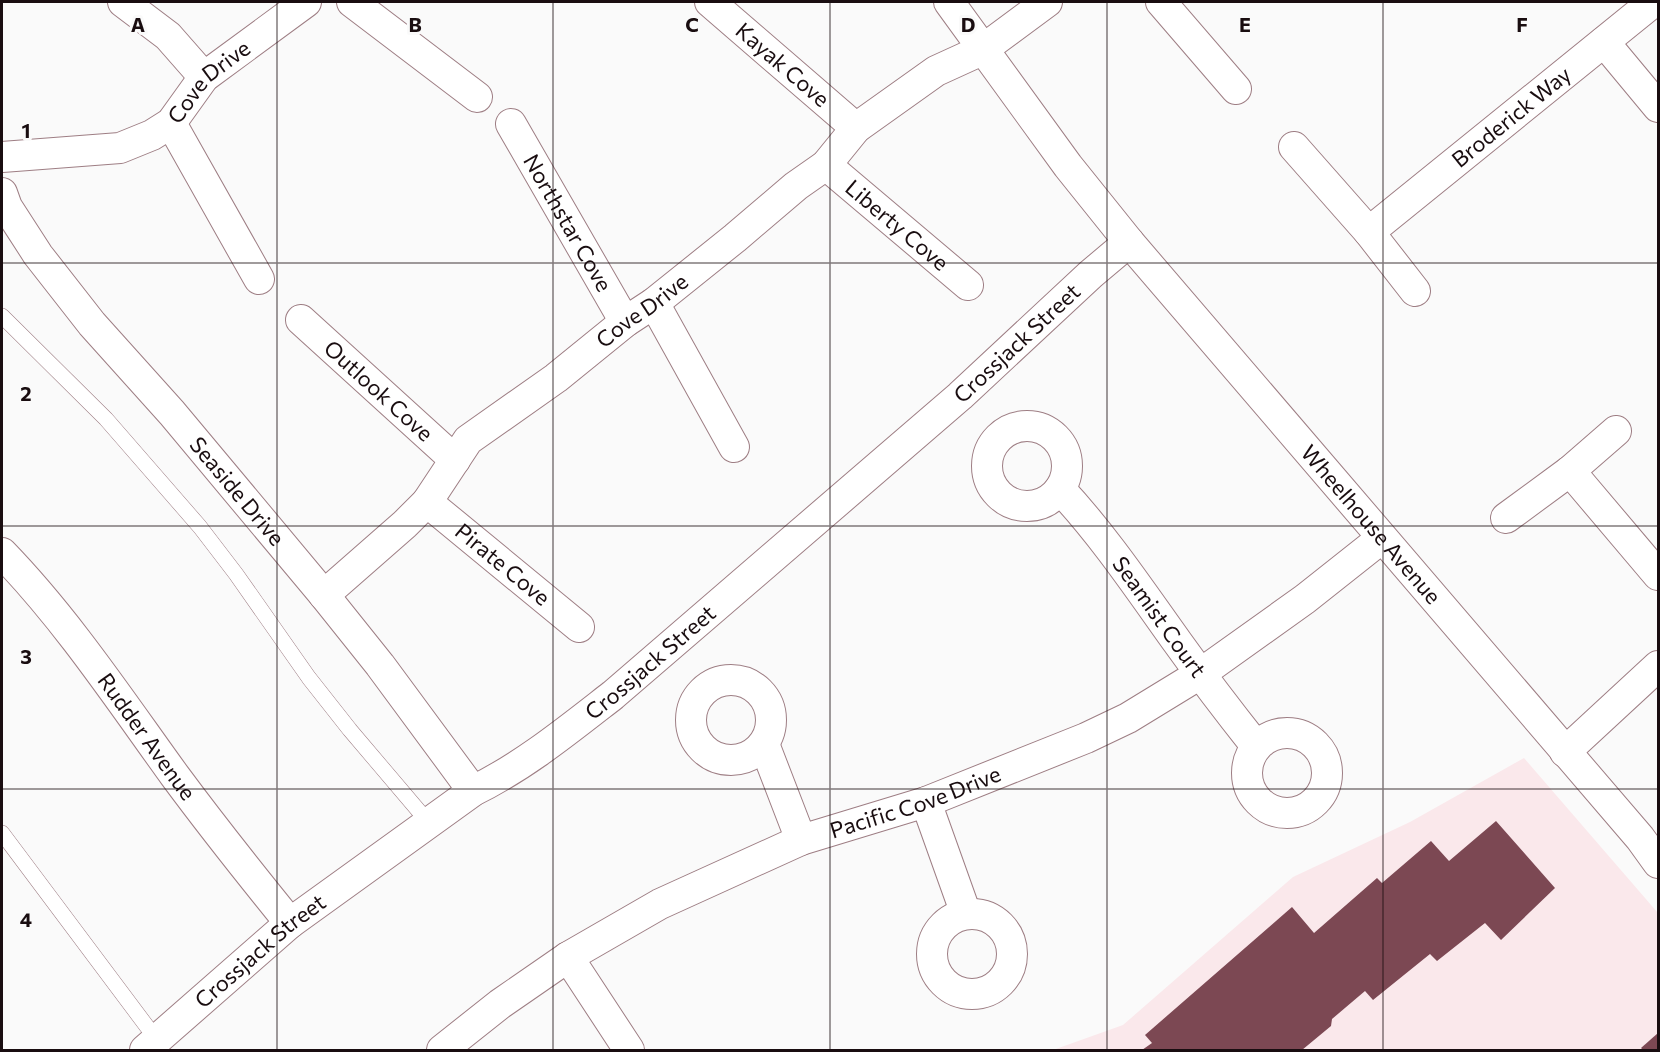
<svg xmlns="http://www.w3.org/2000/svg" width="1660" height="1052" font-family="Commissioner,sans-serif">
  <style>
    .built { fill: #fae8eb }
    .building { fill: #7c4853 }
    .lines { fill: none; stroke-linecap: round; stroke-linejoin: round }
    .service-casing { stroke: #9e7e84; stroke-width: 16 }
    .minor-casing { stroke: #9e7e84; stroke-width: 32 }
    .service { stroke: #fff; stroke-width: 15 }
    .minor { stroke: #fff; stroke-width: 30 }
    .grid { fill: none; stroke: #190d10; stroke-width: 1.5; stroke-opacity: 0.55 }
    .labels { text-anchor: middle; stroke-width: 6; stroke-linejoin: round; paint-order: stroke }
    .street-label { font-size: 22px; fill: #190d10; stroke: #fafafa }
    .grid-label { font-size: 20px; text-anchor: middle; font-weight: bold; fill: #190d10; stroke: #fafafa; stroke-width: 6; stroke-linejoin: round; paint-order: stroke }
  </style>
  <rect width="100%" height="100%" fill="#fafafa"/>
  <path class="built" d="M1524,758L1658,913V1050H1053L1123,1025L1293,877L1410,822Z"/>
  <g class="building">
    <path d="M1496,821L1555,888L1501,940L1485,923L1437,961L1430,954L1373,1000L1365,991L1332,1019L1331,1026L1302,1050H1142L1152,1043L1145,1035L1292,907L1314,933L1377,878L1382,883L1431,841L1449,861Z"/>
    <path d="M1658,1033V1050H1643L1641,1048Z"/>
  </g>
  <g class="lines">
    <defs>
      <g id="service">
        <path d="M2,316L106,419L200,527L236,574L309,678L350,730L429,823"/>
        <path d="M2,833L157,1040"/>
      </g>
      <g id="minor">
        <path d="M123,2L168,36L204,77"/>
        <path d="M352,2L477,97"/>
        <path id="s1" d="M710,2L856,128"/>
        <path id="s2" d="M949,2L1068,166L1129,242L1640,838L1658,863"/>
        <path d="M1161,2L1236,89"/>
        <path d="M1604,42L1658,107"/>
        <path d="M171,123L259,279"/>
        <path id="s3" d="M511,124L625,322"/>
        <path d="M1294,147L1369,232L1415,291"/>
        <path id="s4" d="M2,157L120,148L152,135L171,123L204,77L306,2"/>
        <path id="s5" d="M826,165L968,285"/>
        <path id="s6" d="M2,193L7,207L38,255L92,324L172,413L324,595L380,665L473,791"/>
        <path id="s7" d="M1369,232L1653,2"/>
        <path d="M654,303L734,447"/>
        <path id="s8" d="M301,320L455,460"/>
        <circle cx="1027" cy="466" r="40"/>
        <path d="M1570,471L1658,575"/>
        <path id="s9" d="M1060,489C1104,536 1140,590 1178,643C1203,678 1229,712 1256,746"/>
        <path id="s10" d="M427,502L579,627"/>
        <path d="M1506,518L1570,471L1616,431"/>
        <path id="s11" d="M2,553C67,620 120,700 175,776C212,826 251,875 290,923"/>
        <path id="s12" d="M324,595L405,524L427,502L468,440L556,378L625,322L654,303L735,238L796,186L826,165L856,128L936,71L982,50L1047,2"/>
        <circle cx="731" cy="720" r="40"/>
        <circle cx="1287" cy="773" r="40"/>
        <path d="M764,744L801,840"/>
        <path d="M1565,752L1658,666"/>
        <path d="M926,802L966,914"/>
        <circle cx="972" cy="954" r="40"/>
        <path d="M568,957L629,1050"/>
        <path id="s13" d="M145,1050L290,923L473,791C524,766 568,730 613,695L960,396L1091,274L1129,242"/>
        <path id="s14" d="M442,1050L500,1004L568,957L660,904L801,840L926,802L1086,738L1128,718L1200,674L1305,599L1382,538"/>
      </g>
    </defs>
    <use href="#service" class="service-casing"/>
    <use href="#minor" class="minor-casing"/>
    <use href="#service" class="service"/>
    <use href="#minor" class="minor"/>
  </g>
  <path class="grid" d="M277,2V1050M553,2V1050M830,2V1050M1107,2V1050M1383,2V1050M2,263H1658M2,526H1658M2,789H1658"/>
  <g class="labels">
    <g class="street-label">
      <text dy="8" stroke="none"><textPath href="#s1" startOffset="96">Kayak Cove</textPath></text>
      <text dy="8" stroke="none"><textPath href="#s4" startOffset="232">Cove Drive</textPath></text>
      <text dy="8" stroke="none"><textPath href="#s7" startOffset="183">Broderick Way</textPath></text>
      <text dy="8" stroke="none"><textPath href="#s3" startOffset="114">Northstar Cove</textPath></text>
      <text dy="8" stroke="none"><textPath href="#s5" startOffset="93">Liberty Cove</textPath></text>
      <text dy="8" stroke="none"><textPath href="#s12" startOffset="430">Cove Drive</textPath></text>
      <text dy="8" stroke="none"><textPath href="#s13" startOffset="1124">Crossjack Street</textPath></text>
      <text dy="8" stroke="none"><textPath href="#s8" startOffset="105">Outlook Cove</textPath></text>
      <text dy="8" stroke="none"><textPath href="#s6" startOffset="381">Seaside Drive</textPath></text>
      <text dy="8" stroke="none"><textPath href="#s2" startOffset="672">Wheelhouse Avenue</textPath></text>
      <text dy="8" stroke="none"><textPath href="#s10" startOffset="98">Pirate Cove</textPath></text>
      <text dy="8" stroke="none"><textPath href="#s9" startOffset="162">Seamist Court</textPath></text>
      <text dy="8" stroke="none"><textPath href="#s13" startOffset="638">Crossjack Street</textPath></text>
      <text dy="8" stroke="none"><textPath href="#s11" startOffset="234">Rudder Avenue</textPath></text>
      <text dy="8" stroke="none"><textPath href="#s14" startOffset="538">Pacific Cove Drive</textPath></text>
      <text dy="8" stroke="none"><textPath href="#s13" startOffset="152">Crossjack Street</textPath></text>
    </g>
  </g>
  <g class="grid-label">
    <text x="138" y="32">A</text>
    <text x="415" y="32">B</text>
    <text x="692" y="32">C</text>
    <text x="968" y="32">D</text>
    <text x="1245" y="32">E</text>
    <text x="1522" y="32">F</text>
    <text x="26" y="138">1</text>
    <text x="26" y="401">2</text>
    <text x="26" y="664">3</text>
    <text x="26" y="927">4</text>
  </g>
  <rect width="1660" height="1052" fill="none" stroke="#190d10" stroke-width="6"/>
</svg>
